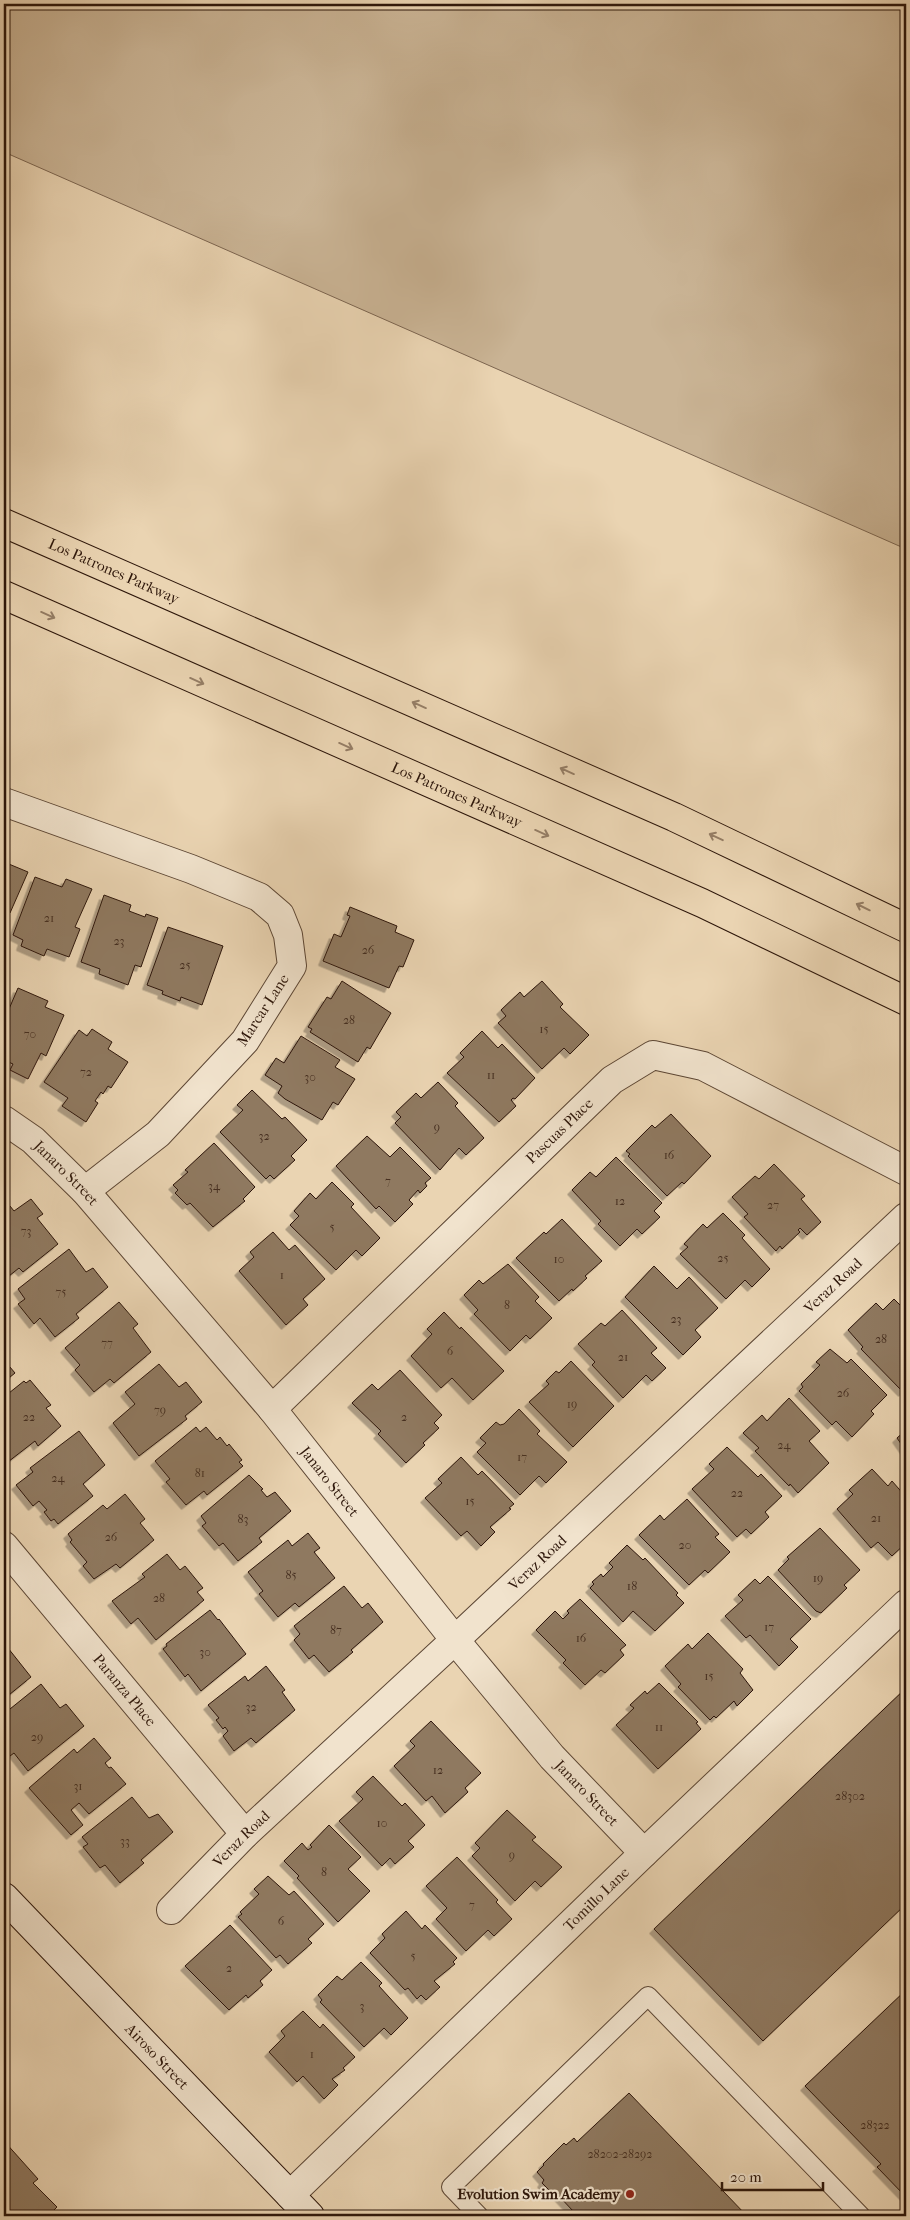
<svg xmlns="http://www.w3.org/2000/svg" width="910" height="2220" font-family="'IM FELL French Canon',serif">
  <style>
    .green { fill: #cab495; stroke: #7c6550 }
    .building { fill: #8f7961; stroke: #2d160a; filter: url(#shadow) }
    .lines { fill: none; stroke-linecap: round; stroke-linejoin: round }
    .lane-casing { stroke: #5c4634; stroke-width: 20 }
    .street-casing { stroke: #5c4634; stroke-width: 30 }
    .secondary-casing { stroke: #2d160a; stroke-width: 30 }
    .highway-casing { stroke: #2d160a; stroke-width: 30 }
    .lane { stroke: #f1e3cd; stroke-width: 18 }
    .street { stroke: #f1e3cd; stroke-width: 28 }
    .secondary { stroke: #f1e3cd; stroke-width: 28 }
    .highway { stroke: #ead4b2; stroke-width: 28 }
    .oneway { stroke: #957e66 }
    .poi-dot { fill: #8f2418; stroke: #f1e3cd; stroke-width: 2 }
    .labels { text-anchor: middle; stroke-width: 4.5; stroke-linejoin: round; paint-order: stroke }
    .number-label { font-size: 12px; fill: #462f20 }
    .street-label { font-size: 15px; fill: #2d160a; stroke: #f1e3cd }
    .poi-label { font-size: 15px; font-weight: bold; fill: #2d160a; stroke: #f1e3cd; text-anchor: end }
  </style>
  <defs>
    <filter id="shadow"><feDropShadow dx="-4.5" dy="4.5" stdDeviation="0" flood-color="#0004"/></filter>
  </defs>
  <rect width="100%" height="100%" fill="#ead4b2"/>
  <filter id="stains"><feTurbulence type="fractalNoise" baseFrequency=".004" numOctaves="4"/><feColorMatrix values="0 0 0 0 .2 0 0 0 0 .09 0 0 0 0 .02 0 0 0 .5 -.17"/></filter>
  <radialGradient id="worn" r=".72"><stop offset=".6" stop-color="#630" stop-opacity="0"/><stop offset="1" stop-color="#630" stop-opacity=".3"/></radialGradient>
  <path class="green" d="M4,4H906V549L4,152Z"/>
  <g class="building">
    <path d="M4,862L28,872L10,913L4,911Z"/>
    <path d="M35,877L62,887L66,879L92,889L75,927L80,929L69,957L47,949L44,956L21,946L23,940L13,935Z"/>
    <path d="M104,895L131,905L129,911L145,917L146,914L158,918L141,967L135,965L128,985L99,974L100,969L81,962Z"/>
    <path d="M350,907L397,926L395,932L414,940L403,967L399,966L389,988L323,961L334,934L341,937L350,916L347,915Z"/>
    <path d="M168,927L223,946L202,1005L181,997L180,1001L162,994L163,991L147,985Z"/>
    <path d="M342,981L391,1013L370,1049L367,1047L358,1062L310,1032L312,1029L308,1027L327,997L331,999Z"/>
    <path d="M542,981L563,1004L560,1007L589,1035L570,1054L564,1048L542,1069L498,1023L506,1016L501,1010L520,992L524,997Z"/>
    <path d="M18,988L48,1001L45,1007L64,1015L46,1056L41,1053L28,1079L10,1070L13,1064L4,1060V1007L9,1009Z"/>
    <path d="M92,1029L112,1042L108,1049L128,1062L111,1088L108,1086L103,1094L101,1092L95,1101L98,1103L86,1122L62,1106L68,1098L44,1082L79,1030L87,1036Z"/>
    <path d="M482,1031L498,1048L502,1044L535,1078L515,1099L513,1098L511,1100L516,1106L499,1122L447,1073L464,1057L460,1053Z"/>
    <path d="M301,1036L340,1060L335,1067L355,1079L338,1105L333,1102L322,1120L285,1099L278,1093L282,1086L265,1075L276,1058L284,1063Z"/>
    <path d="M438,1082L458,1103L455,1106L484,1138L466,1155L459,1148L440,1170L395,1123L401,1117L396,1112L416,1093L421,1098Z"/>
    <path d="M252,1090L282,1119L285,1117L307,1140L291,1156L295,1160L274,1179L270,1175L266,1179L220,1132L243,1110L237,1105Z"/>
    <path d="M671,1114L711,1156L684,1184L682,1182L667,1196L628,1156L630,1154L626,1151L652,1125L655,1128Z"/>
    <path d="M367,1136L390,1157L400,1147L431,1178L425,1183L427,1186L420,1193L418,1190L409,1200L413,1204L395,1222L379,1206L376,1209L336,1166Z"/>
    <path d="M214,1143L255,1187L243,1199L245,1201L213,1227L190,1203L187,1205L175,1193L178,1190L173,1185L188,1172L185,1170Z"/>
    <path d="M616,1157L662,1203L654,1211L660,1217L642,1234L637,1229L620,1246L598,1224L601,1221L572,1190L590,1172L596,1177Z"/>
    <path d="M774,1164L805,1196L801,1199L821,1222L807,1235L800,1228L798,1230L800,1232L782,1249L780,1246L776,1251L744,1217L748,1214L732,1197L755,1176L759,1179Z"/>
    <path d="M332,1182L354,1204L351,1207L380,1238L362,1256L356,1250L336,1270L290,1225L299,1216L294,1211L310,1193L316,1199Z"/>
    <path d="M31,1199L43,1214L37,1218L58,1244L23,1272L19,1268L4,1280V1210L10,1206L14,1211Z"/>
    <path d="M723,1213L745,1235L742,1238L770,1269L752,1287L745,1280L726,1299L680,1254L688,1247L684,1244L703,1224L707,1228Z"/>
    <path d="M562,1219L602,1261L585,1276L587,1278L573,1291L572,1289L559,1301L516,1258L544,1232L546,1234Z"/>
    <path d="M273,1232L289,1250L295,1245L325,1279L303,1299L308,1305L286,1325L239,1271L254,1257L250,1252Z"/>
    <path d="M69,1249L86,1272L93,1268L108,1287L76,1314L79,1318L55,1337L40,1318L34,1324L18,1304L25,1299L18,1289Z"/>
    <path d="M508,1264L539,1297L535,1301L552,1318L530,1339L526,1335L510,1351L474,1314L478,1310L464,1295L479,1280L483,1284Z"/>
    <path d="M654,1266L677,1289L689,1277L718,1308L695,1330L701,1337L683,1355L625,1297Z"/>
    <path d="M894,1299L906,1311V1389L903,1392L861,1349L863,1347L848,1330L876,1303L883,1310Z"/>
    <path d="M119,1302L138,1324L133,1328L151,1352L114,1383L110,1379L94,1392L75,1370L80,1365L65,1348Z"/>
    <path d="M622,1310L657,1348L651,1353L666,1368L652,1381L646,1375L623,1398L592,1365L595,1362L578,1344L601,1323L605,1326Z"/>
    <path d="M444,1312L460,1329L461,1327L504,1371L473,1400L452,1378L441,1388L411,1356L432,1334L427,1329Z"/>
    <path d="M830,1349L847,1363L851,1359L887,1395L871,1411L874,1414L852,1437L836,1421L832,1425L799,1391L803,1387L801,1384L820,1365L816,1362Z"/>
    <path d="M4,1354L7,1358L4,1360L15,1373L4,1382Z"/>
    <path d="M571,1361L614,1406L573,1447L529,1402L549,1384L546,1381L556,1371L559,1373Z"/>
    <path d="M159,1364L179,1387L186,1382L202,1402L185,1416L187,1419L139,1456L113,1423L135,1404L125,1392Z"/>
    <path d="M400,1370L442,1415L434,1423L439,1428L423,1443L425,1445L406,1463L378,1434L381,1431L352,1403L372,1384L378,1390Z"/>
    <path d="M30,1380L51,1405L46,1408L61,1426L38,1446L35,1441L4,1465V1397L24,1381L26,1383Z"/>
    <path d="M789,1398L820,1431L809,1441L829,1463L798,1493L790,1484L789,1486L755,1451L759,1448L743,1433L762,1415L767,1421Z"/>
    <path d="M519,1409L540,1431L537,1434L567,1462L546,1483L539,1476L520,1495L477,1452L486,1443L480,1438L496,1422L500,1425L504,1424Z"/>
    <path d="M196,1427L200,1432L206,1427L217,1440L220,1437L227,1446L229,1444L242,1460L239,1462L243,1466L207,1495L204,1491L186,1505L166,1482L170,1479L155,1461Z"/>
    <path d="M906,1430V1451L897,1438Z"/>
    <path d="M79,1431L105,1465L83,1484L93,1496L58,1524L54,1519L51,1521L44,1512L47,1510L39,1501L33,1506L16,1485L33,1472L30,1468Z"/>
    <path d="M727,1447L758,1477L761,1474L782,1496L765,1512L769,1517L751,1534L746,1529L737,1537L692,1489L714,1469L709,1464Z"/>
    <path d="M461,1457L478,1475L482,1471L514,1504L509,1508L511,1509L490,1527L495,1532L481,1546L467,1531L461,1536L425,1498L442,1483L438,1479Z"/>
    <path d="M872,1469L888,1486L892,1481L906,1497V1534L905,1533L900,1537L906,1543L892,1556L878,1542L871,1548L837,1509L853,1494L849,1490Z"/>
    <path d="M249,1475L263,1489L261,1490L267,1497L275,1492L291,1511L259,1538L262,1542L238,1561L223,1543L219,1546L202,1526L206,1523L201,1516Z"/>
    <path d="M125,1494L145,1519L140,1523L154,1540L120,1568L116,1564L94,1579L83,1566L87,1562L70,1542L72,1540L68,1534L103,1505L107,1509Z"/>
    <path d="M687,1499L719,1534L715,1537L730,1552L708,1573L705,1570L689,1585L639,1535L660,1515L664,1520Z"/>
    <path d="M820,1528L860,1570L844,1585L847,1588L821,1613L816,1611L778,1570L789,1559L787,1557Z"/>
    <path d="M308,1533L320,1548L314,1552L335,1578L299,1607L295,1603L278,1617L259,1594L263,1591L248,1572L288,1540L292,1546Z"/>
    <path d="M627,1545L643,1560L645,1558L678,1593L676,1595L684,1603L655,1631L633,1611L623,1622L590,1588L594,1584L592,1582L601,1574L603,1577L613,1567L609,1563Z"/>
    <path d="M167,1554L180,1570L185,1566L203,1588L197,1592L204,1600L156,1640L138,1618L131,1624L112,1601L145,1577L142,1574Z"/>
    <path d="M768,1576L811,1619L790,1639L798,1647L779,1666L750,1635L746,1638L725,1616L743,1600L738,1595L755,1579L760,1584Z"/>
    <path d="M344,1586L362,1608L368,1603L383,1622L351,1650L353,1652L329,1672L314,1655L309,1659L294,1640L300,1634L294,1626Z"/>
    <path d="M580,1599L626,1645L620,1650L624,1655L605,1673L601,1670L585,1685L563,1663L566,1660L536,1630L555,1611L563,1619L569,1613L567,1611Z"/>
    <path d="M210,1610L218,1620L219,1619L246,1654L201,1691L188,1674L185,1677L163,1649L167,1646L166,1644Z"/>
    <path d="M708,1633L743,1669L740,1673L753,1690L737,1706L734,1701L716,1718L714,1716L710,1720L678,1687L681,1684L665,1666L688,1644L692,1649Z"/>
    <path d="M4,1648L6,1650L8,1648L31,1677L4,1699Z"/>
    <path d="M266,1666L285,1690L282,1692L295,1710L256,1743L251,1738L234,1751L223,1736L228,1731L225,1727L223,1729L216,1720L219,1718L208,1705L245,1676L248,1681Z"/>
    <path d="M659,1683L698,1722L696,1723L701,1729L658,1769L616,1725L634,1708L630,1705L645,1691L647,1694Z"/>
    <path d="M41,1684L60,1708L66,1704L84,1726L28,1771L14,1753L10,1756L4,1748V1723L9,1718L5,1713Z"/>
    <path d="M906,1688V1904L763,2041L654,1929Z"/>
    <path d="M431,1721L481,1773L465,1788L468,1792L445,1813L432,1796L426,1801L394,1766L415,1746L410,1741Z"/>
    <path d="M94,1738L111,1758L105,1763L109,1768L111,1767L126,1784L89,1814L79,1803L71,1810L83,1825L71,1835L29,1788L74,1749L77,1753Z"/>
    <path d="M373,1776L402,1806L405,1803L425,1825L408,1841L414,1847L395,1864L390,1858L382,1866L339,1821L363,1799L356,1792Z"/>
    <path d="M132,1797L149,1818L158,1814L173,1832L141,1860L144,1863L120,1883L105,1865L100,1868L83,1847L88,1844L82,1837Z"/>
    <path d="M507,1810L536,1837L532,1840L562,1867L541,1887L535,1881L515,1901L472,1856L480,1848L475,1843Z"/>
    <path d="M329,1825L361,1857L348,1869L370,1891L338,1922L297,1878L299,1876L284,1861L302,1843L308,1850L312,1847L310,1845Z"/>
    <path d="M457,1857L498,1900L496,1902L512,1919L494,1936L488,1930L466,1951L436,1919L447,1908L426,1886Z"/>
    <path d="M268,1876L289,1895L294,1891L324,1924L308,1939L312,1943L288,1964L280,1955L276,1958L238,1917L242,1914L240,1912L259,1894L254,1889Z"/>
    <path d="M406,1911L422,1929L425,1925L457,1958L453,1962L455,1964L434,1981L440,1987L426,2000L421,1995L417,1999L408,1988L405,1990L370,1953L385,1938L382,1934Z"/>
    <path d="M230,1925L272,1970L260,1981L263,1985L248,1998L246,1995L229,2010L185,1966Z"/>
    <path d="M361,1962L382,1983L379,1986L408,2018L391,2035L384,2028L364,2047L320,2002L322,2000L318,1995L337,1976L342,1980Z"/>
    <path d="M906,1990V2197L877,2167L881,2164L805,2086Z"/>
    <path d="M303,2011L320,2028L323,2024L355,2057L343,2068L345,2070L332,2079L338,2085L324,2099L303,2076L297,2082L269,2052L285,2036L281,2031Z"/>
    <path d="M629,2093L747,2216H576L574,2212L557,2194L555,2196L542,2183L544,2180L537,2172L544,2165L543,2164L564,2143L566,2145L574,2138L577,2142Z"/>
    <path d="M4,2141L38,2179L33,2183L57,2207L48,2216H4Z"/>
  </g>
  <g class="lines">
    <defs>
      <path id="lane" d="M479,2216L451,2187L648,1996L861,2216"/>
      <g id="street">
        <path d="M4,802L191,869L259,897L280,915L288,935L292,966L245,1041L158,1134L85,1191"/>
        <path id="s1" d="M4,1120L33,1140L85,1191L272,1409L455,1640L552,1757L644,1853"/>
        <path id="s2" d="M272,1409L612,1080L653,1055L703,1066L906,1171"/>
        <path id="s3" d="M4,1546L245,1834"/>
        <path id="s4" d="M171,1910L245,1834L455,1640L906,1217"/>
        <path id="s5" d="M290,2195L644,1853L906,1604"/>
      </g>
      <g id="secondary">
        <path id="s6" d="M4,1897L310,2216"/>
      </g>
      <g id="highway">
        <path id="s7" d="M4,523L674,817L906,928"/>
        <path id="s8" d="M4,595L702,903L906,1001"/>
      </g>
    </defs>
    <use href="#lane" class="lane-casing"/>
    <use href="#street" class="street-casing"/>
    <use href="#secondary" class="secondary-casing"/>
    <use href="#highway" class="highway-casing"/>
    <use href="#lane" class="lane"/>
    <use href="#street" class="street"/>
    <use href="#secondary" class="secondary"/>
    <use href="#highway" class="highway"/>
  </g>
  <defs><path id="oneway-shaft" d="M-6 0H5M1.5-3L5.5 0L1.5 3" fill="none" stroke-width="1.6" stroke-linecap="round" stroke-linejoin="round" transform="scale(1.25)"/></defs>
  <g class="oneway">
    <use href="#oneway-shaft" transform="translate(48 615) rotate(24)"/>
    <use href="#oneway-shaft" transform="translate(197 681) rotate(24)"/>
    <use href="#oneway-shaft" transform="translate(419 705) rotate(-156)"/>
    <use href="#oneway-shaft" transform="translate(346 746) rotate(24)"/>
    <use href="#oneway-shaft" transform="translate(567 771) rotate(-156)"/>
    <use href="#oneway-shaft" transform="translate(542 833) rotate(24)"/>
    <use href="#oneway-shaft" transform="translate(716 837) rotate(-155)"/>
    <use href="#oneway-shaft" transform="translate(863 907) rotate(-154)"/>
  </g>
  <circle class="poi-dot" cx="630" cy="2194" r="5"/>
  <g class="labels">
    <g class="number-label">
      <text x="49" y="922">21</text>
      <text x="119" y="945">23</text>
      <text x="368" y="954">26</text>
      <text x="185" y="969">25</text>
      <text x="349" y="1024">28</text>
      <text x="544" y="1033">15</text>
      <text x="30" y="1038">70</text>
      <text x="86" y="1076">72</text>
      <text x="491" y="1079">11</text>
      <text x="310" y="1081">30</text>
      <text x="437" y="1131">9</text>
      <text x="264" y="1140">32</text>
      <text x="669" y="1159">16</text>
      <text x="388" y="1185">7</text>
      <text x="214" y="1190">34</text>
      <text x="620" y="1205">12</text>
      <text x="773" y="1209">27</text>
      <text x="332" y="1231">5</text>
      <text x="26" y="1235">73</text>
      <text x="723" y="1262">25</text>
      <text x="559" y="1263">10</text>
      <text x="282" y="1279">1</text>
      <text x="61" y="1296">75</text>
      <text x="507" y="1309">8</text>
      <text x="676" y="1323">23</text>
      <text x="881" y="1343">28</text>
      <text x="107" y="1347">77</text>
      <text x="450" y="1355">6</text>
      <text x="623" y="1361">21</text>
      <text x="843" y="1397">26</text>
      <text x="572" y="1408">19</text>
      <text x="160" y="1414">79</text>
      <text x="29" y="1421">22</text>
      <text x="404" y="1421">2</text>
      <text x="784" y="1449">24</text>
      <text x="522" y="1461">17</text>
      <text x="200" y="1477">81</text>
      <text x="58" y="1482">24</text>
      <text x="737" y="1497">22</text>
      <text x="470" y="1505">15</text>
      <text x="876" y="1522">21</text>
      <text x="243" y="1523">83</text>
      <text x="111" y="1541">26</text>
      <text x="685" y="1549">20</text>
      <text x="291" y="1579">85</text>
      <text x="818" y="1582">19</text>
      <text x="632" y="1590">18</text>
      <text x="159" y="1602">28</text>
      <text x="769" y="1631">17</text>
      <text x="336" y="1634">87</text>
      <text x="581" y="1642">16</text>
      <text x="205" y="1656">30</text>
      <text x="709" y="1680">15</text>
      <text x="251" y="1711">32</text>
      <text x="659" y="1731">11</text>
      <text x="37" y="1741">29</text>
      <text x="438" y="1774">12</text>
      <text x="78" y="1790">31</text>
      <text x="850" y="1800">28302</text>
      <text x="382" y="1827">10</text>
      <text x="125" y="1845">33</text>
      <text x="512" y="1859">9</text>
      <text x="324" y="1876">8</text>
      <text x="472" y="1909">7</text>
      <text x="281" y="1925">6</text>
      <text x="413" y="1960">5</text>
      <text x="229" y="1972">2</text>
      <text x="362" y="2010">3</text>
      <text x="312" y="2058">1</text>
      <text x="875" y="2129">28322</text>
      <text x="620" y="2158">28202-28292</text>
    </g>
    <g class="street-label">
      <text dy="5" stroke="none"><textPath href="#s7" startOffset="120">Los Patrones Parkway</textPath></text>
      <text dy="5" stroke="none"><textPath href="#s8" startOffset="495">Los Patrones Parkway</textPath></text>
      <text transform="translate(263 1010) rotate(-57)" y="5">Marcar Lane</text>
      <text dy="5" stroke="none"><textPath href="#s2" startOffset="400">Pascuas Place</textPath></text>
      <text dy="5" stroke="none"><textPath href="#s1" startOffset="82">Janaro Street</textPath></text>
      <text dy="5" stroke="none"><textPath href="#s4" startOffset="910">Veraz Road</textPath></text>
      <text dy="5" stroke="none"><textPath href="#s1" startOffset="488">Janaro Street</textPath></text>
      <text dy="5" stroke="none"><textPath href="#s4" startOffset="505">Veraz Road</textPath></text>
      <text dy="5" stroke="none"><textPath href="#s3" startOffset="188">Paranza Place</textPath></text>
      <text dy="5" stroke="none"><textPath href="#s1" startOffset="892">Janaro Street</textPath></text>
      <text dy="5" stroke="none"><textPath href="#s4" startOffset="100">Veraz Road</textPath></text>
      <text dy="5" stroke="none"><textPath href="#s5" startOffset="426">Tomillo Lane</textPath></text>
      <text dy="5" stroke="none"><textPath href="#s6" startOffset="221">Airoso Street</textPath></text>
    </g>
    <g class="poi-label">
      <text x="620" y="2199">Evolution Swim Academy</text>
    </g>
  </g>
  <rect width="910" height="2220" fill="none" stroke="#ead4b2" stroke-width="20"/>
  <rect x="5" y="5" width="900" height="2210" fill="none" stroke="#2d160a" stroke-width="2.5"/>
  <rect x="10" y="10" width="890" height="2200" fill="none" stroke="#2d160a"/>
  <path d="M722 2182v8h101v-8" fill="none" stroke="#2d160a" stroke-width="2.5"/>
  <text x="730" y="2182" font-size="15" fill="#2d160a" stroke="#f1e3cd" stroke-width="4" paint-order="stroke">20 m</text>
  <rect width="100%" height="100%" filter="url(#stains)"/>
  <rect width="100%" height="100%" fill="url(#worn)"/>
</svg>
